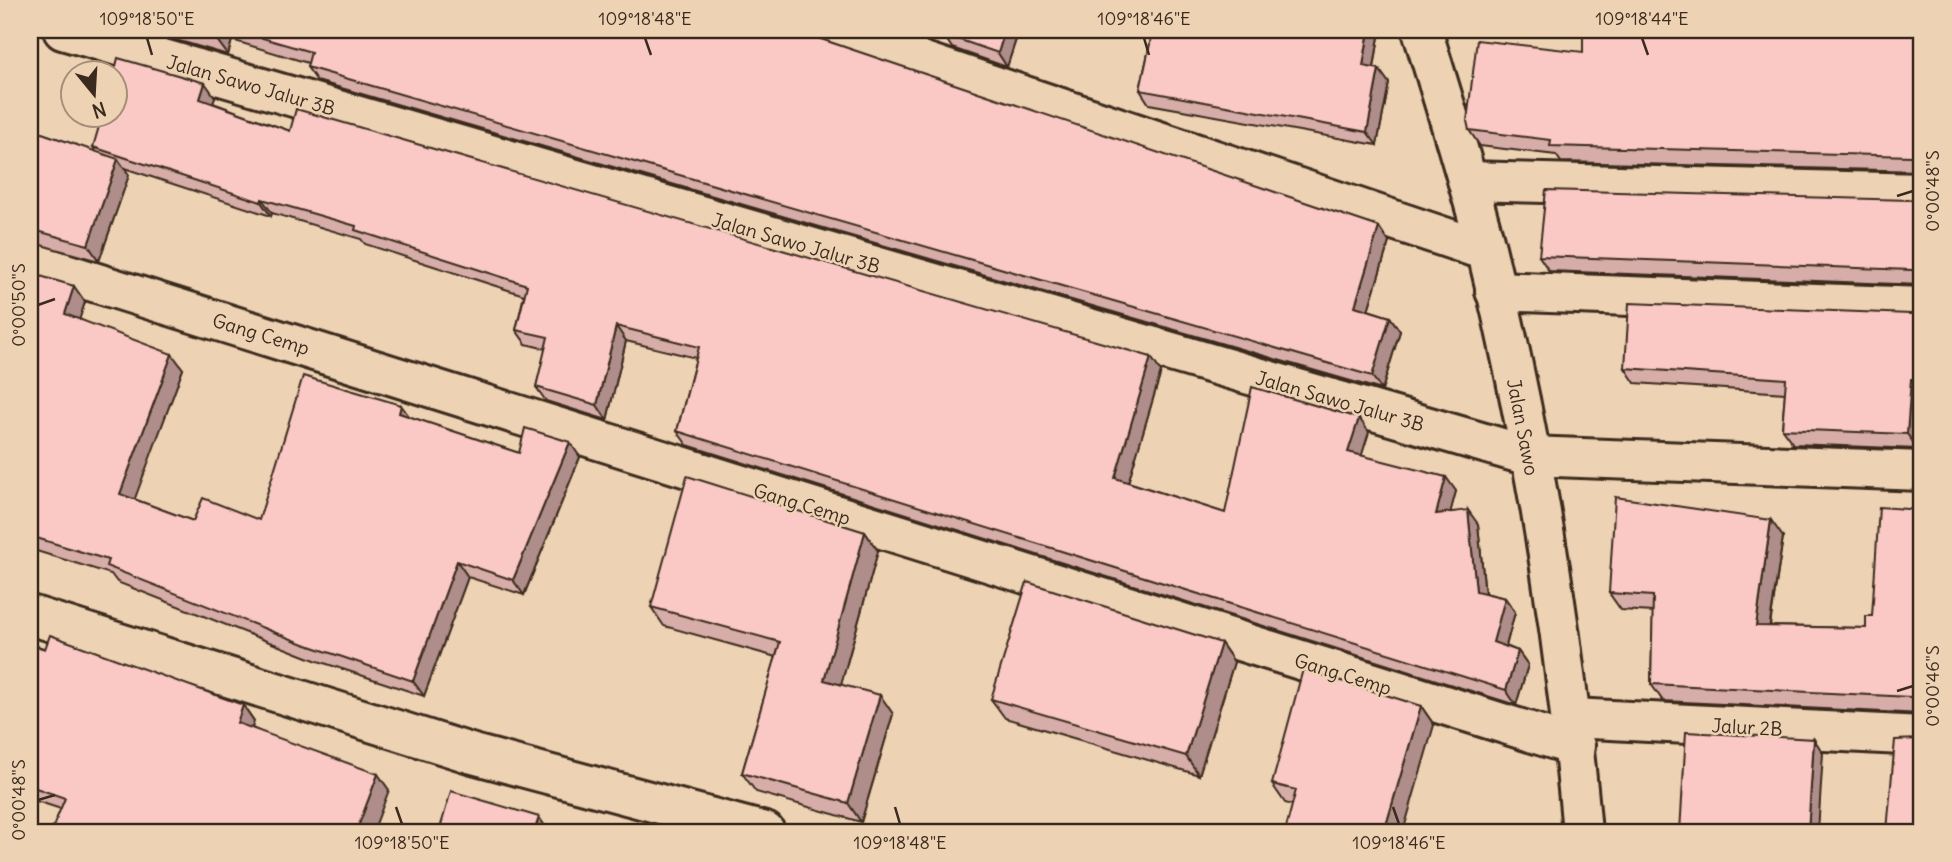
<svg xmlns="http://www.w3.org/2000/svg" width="1952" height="862" font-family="Delius,sans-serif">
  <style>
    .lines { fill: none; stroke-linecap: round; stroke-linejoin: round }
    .minor-casing { stroke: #3b2a1e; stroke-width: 44 }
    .minor { stroke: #edd3b4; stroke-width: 38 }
    .wall { fill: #d7ada9; stroke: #3b2a1e; stroke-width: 2 }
    .shaded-wall { fill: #af8d8a; stroke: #3b2a1e; stroke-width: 2 }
    .building { fill: #fac9c5; stroke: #3b2a1e; stroke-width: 2 }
    .ticks { fill: none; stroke: #3b2a1e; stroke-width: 2.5 }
    .labels { text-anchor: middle; stroke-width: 5; stroke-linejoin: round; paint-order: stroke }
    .street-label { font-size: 19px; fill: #3b2a1e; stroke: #edd3b4 }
    .neatline { fill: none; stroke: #3b2a1e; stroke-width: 2.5 }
    .ticks-label { font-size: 18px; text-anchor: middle; fill: #3b2a1e }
  </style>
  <rect width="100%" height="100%" fill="#edd3b4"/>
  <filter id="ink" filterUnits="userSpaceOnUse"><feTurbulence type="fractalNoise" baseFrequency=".0143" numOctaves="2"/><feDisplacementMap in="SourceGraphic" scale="14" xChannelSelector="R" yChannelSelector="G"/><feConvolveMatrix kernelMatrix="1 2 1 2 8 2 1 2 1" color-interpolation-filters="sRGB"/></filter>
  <g filter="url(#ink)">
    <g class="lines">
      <defs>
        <g id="minor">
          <path d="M63,30L1529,456L1922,471"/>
          <path d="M829,30L1486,251"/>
          <path d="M1422,30C1444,102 1467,175 1486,248C1533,438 1565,638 1582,832"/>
          <path d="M1468,181L1922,193"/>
          <path d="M30,262L1575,746"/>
          <path d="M1495,291L1922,307"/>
          <path d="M30,615L473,754L765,832"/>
          <path d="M1572,718L1922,736"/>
        </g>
      </defs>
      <use href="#minor" class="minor-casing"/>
      <use href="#minor" class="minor"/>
    </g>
    <g class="wall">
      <path d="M149,30H681L693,34L695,30H806L808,34L812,36L1389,242L1368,310L1390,317L1400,331L1382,390L317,81L307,67L308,63L232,40L228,55L152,33Z"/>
      <path d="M944,30H1019L1007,67L952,48L943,34Z"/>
      <path d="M1153,30H1380L1374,68L1389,83L1377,145L1149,104L1140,90Z"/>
      <path d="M1922,30V171L1561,162L1556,155L1480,146L1469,130L1583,52Z"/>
      <path d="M215,97L213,103L290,131L1161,372L1128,482L1225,513L1369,432L1361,456L1456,491L1450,512L1478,524L1485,593L1505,598L1515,612L1506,646L1518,651L1528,665L1516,705L687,445L677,431L696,358L626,341L607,420L546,401L536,387L546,349L526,344L516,330L524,295L365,244L361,239L272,213L271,216L124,168L129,175L99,261L30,242V129L96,152L93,147Z"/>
      <path d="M1922,196V285L1549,271L1539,256L1911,200Z"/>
      <path d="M30,273L85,302L79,319L183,369L134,499L193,521L259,520L410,417L519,453L580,457L524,595L468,577L424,696L315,660L117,582L111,574L30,549Z"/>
      <path d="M1922,310V394L1918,449L1793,444L1782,429L1785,393L1635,383L1625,368L1911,314Z"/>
      <path d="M1922,510V714L1663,701L1651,684L1653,612L1621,610L1609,593L1783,537L1770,626L1866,628Z"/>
      <path d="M865,532L878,551L841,685L893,714L861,822L756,792L742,773L776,657L664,626L651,607Z"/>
      <path d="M1221,643L1234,662L1199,775L1005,718L991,699Z"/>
      <path d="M30,644L243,705L254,721L252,728L389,790L61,809L30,799Z"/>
      <path d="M1421,706L1434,725L1292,805L1285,803L1272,784Z"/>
    </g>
    <g class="shaded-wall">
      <path d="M221,30H225L232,40L228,55L217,40Z"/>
      <path d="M1005,30H1019L1007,67L998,53Z"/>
      <path d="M1369,30H1380L1372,80L1363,66Z"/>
      <path d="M1379,69L1389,83L1377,145L1367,132Z"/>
      <path d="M205,83L215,97L210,113L200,99Z"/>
      <path d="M118,159L129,175L99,261L88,245Z"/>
      <path d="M262,199L272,213L271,216L261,202Z"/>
      <path d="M1379,227L1389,242L1365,320L1355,306Z"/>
      <path d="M74,286L85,302L76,330L65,314Z"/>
      <path d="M1390,317L1400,331L1382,390L1372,376Z"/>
      <path d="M616,326L626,341L607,420L597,405Z"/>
      <path d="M172,354L183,369L131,509L120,494Z"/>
      <path d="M1151,357L1161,372L1125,493L1115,478Z"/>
      <path d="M1911,379L1922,394L1918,449L1907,434Z"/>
      <path d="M401,405L412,420L399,413Z"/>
      <path d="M1359,418L1369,432L1358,467L1348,452Z"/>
      <path d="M570,442L580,457L524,595L513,580Z"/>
      <path d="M1446,477L1456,491L1446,529L1436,514Z"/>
      <path d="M1468,510L1478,524L1486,605L1476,591Z"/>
      <path d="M1771,520L1783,537L1767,643L1756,626Z"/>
      <path d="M865,532L878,551L837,699L824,680Z"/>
      <path d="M457,561L468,577L424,696L413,681Z"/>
      <path d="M1505,598L1515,612L1503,657L1493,642Z"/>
      <path d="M1221,643L1234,662L1199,775L1186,756Z"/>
      <path d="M1518,651L1528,665L1516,705L1506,690Z"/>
      <path d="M880,695L893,714L861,822L848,803Z"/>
      <path d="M243,705L254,721L248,739L237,723Z"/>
      <path d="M1421,706L1434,725L1403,832H1384Z"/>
      <path d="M1814,739L1823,753L1818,832H1808Z"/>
      <path d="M378,774L389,790L373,832H356Z"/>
      <path d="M539,817L549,832H534Z"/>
    </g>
    <g class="building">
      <path d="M180,30H221L217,40Z"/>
      <path d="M235,30H681L693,34L695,30H803L812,36L1379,227L1355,306L1390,317L1372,376L307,67L311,52Z"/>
      <path d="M944,30H1005L998,53L943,34Z"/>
      <path d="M1153,30H1369L1363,66L1379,69L1367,132L1140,90Z"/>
      <path d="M1583,30H1922V159L1912,156L1550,146L1551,140L1469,130L1467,121L1477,40L1583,52Z"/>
      <path d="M118,58L205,83L200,99L290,131L296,109L1151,357L1115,478L1225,513L1252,387L1359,418L1348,452L1446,477L1436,514L1468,510L1476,591L1505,598L1493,642L1518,651L1506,690L677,431L699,347L616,326L597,405L536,387L548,337L516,330L527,285L355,230L356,226L262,199L261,202L93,147L102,116H116V74H114Z"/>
      <path d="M30,129L118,159L88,245L30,229Z"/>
      <path d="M1546,190L1911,200L1922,196V273L1912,270L1539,256Z"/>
      <path d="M30,273L74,286L65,314L172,354L120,494L193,521L203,498L259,520L303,376L401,405L399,413L519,453L525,428L570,442L513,580L457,561L413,681L304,644L106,566L108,560L30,536Z"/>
      <path d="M1629,303L1911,314L1922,310V379H1911L1907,434L1782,429L1786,379L1625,368Z"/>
      <path d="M687,476L865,532L824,680L880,695L848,803L742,773L780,642L651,607Z"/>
      <path d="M1615,497L1771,520L1756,626L1866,628V616H1872L1879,507L1922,510V701L1911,697L1651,684L1653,596L1609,593Z"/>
      <path d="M1027,582L1221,643L1186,756L991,699Z"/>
      <path d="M50,635L243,705L237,723L378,774L356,832H51L65,798L30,786V644L45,649Z"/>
      <path d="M1303,669L1421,706L1384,832H1285L1296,790L1272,784Z"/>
      <path d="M1686,732L1814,739L1808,832H1680Z"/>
      <path d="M1922,737V832H1895L1887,831L1895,740L1920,739Z"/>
      <path d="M451,791L539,817L534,832H439Z"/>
    </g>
  </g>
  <path class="ticks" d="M147,38L152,55M645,38L651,55M1144,38L1149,55M1642,38L1648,55M1897,196L1913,191M38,305L55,299M1897,691L1913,686M38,800L55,795M396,807L402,824M895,807L900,824M1393,807L1399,824"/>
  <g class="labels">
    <g class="street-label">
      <text transform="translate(251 85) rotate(16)" y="7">Jalan Sawo Jalur 3B</text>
      <text transform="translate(796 243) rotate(16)" y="7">Jalan Sawo Jalur 3B</text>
      <text transform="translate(261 334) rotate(17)" y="7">Gang Cemp</text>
      <text transform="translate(1340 401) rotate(16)" y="7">Jalan Sawo Jalur 3B</text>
      <text transform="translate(1523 427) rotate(79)" y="7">Jalan Sawo</text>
      <text transform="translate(802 504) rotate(17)" y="7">Gang Cemp</text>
      <text transform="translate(1343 674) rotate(17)" y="7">Gang Cemp</text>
      <text transform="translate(1747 727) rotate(3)" y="7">Jalur 2B</text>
    </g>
  </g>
  <rect width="1952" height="862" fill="none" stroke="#edd3b4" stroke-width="77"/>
  <g transform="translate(94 94) rotate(162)"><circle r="33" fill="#edd3b4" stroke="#a68f78" stroke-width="2"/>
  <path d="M0-5L12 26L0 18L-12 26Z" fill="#3b2a1e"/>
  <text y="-10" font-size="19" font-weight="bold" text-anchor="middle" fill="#3b2a1e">N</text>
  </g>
  <rect x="38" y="38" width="1875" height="786" class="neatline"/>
  <g class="ticks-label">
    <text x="147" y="25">109°18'50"E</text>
    <text x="645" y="25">109°18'48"E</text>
    <text x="1144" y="25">109°18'46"E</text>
    <text x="1642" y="25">109°18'44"E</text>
    <text transform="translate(1933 191) rotate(-90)" y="6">0°00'48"S</text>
    <text transform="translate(19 305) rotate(-90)" y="6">0°00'50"S</text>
    <text transform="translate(1933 686) rotate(-90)" y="6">0°00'46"S</text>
    <text transform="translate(19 800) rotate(-90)" y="6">0°00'48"S</text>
    <text x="402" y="849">109°18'50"E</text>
    <text x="900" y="849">109°18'48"E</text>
    <text x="1399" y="849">109°18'46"E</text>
  </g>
</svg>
